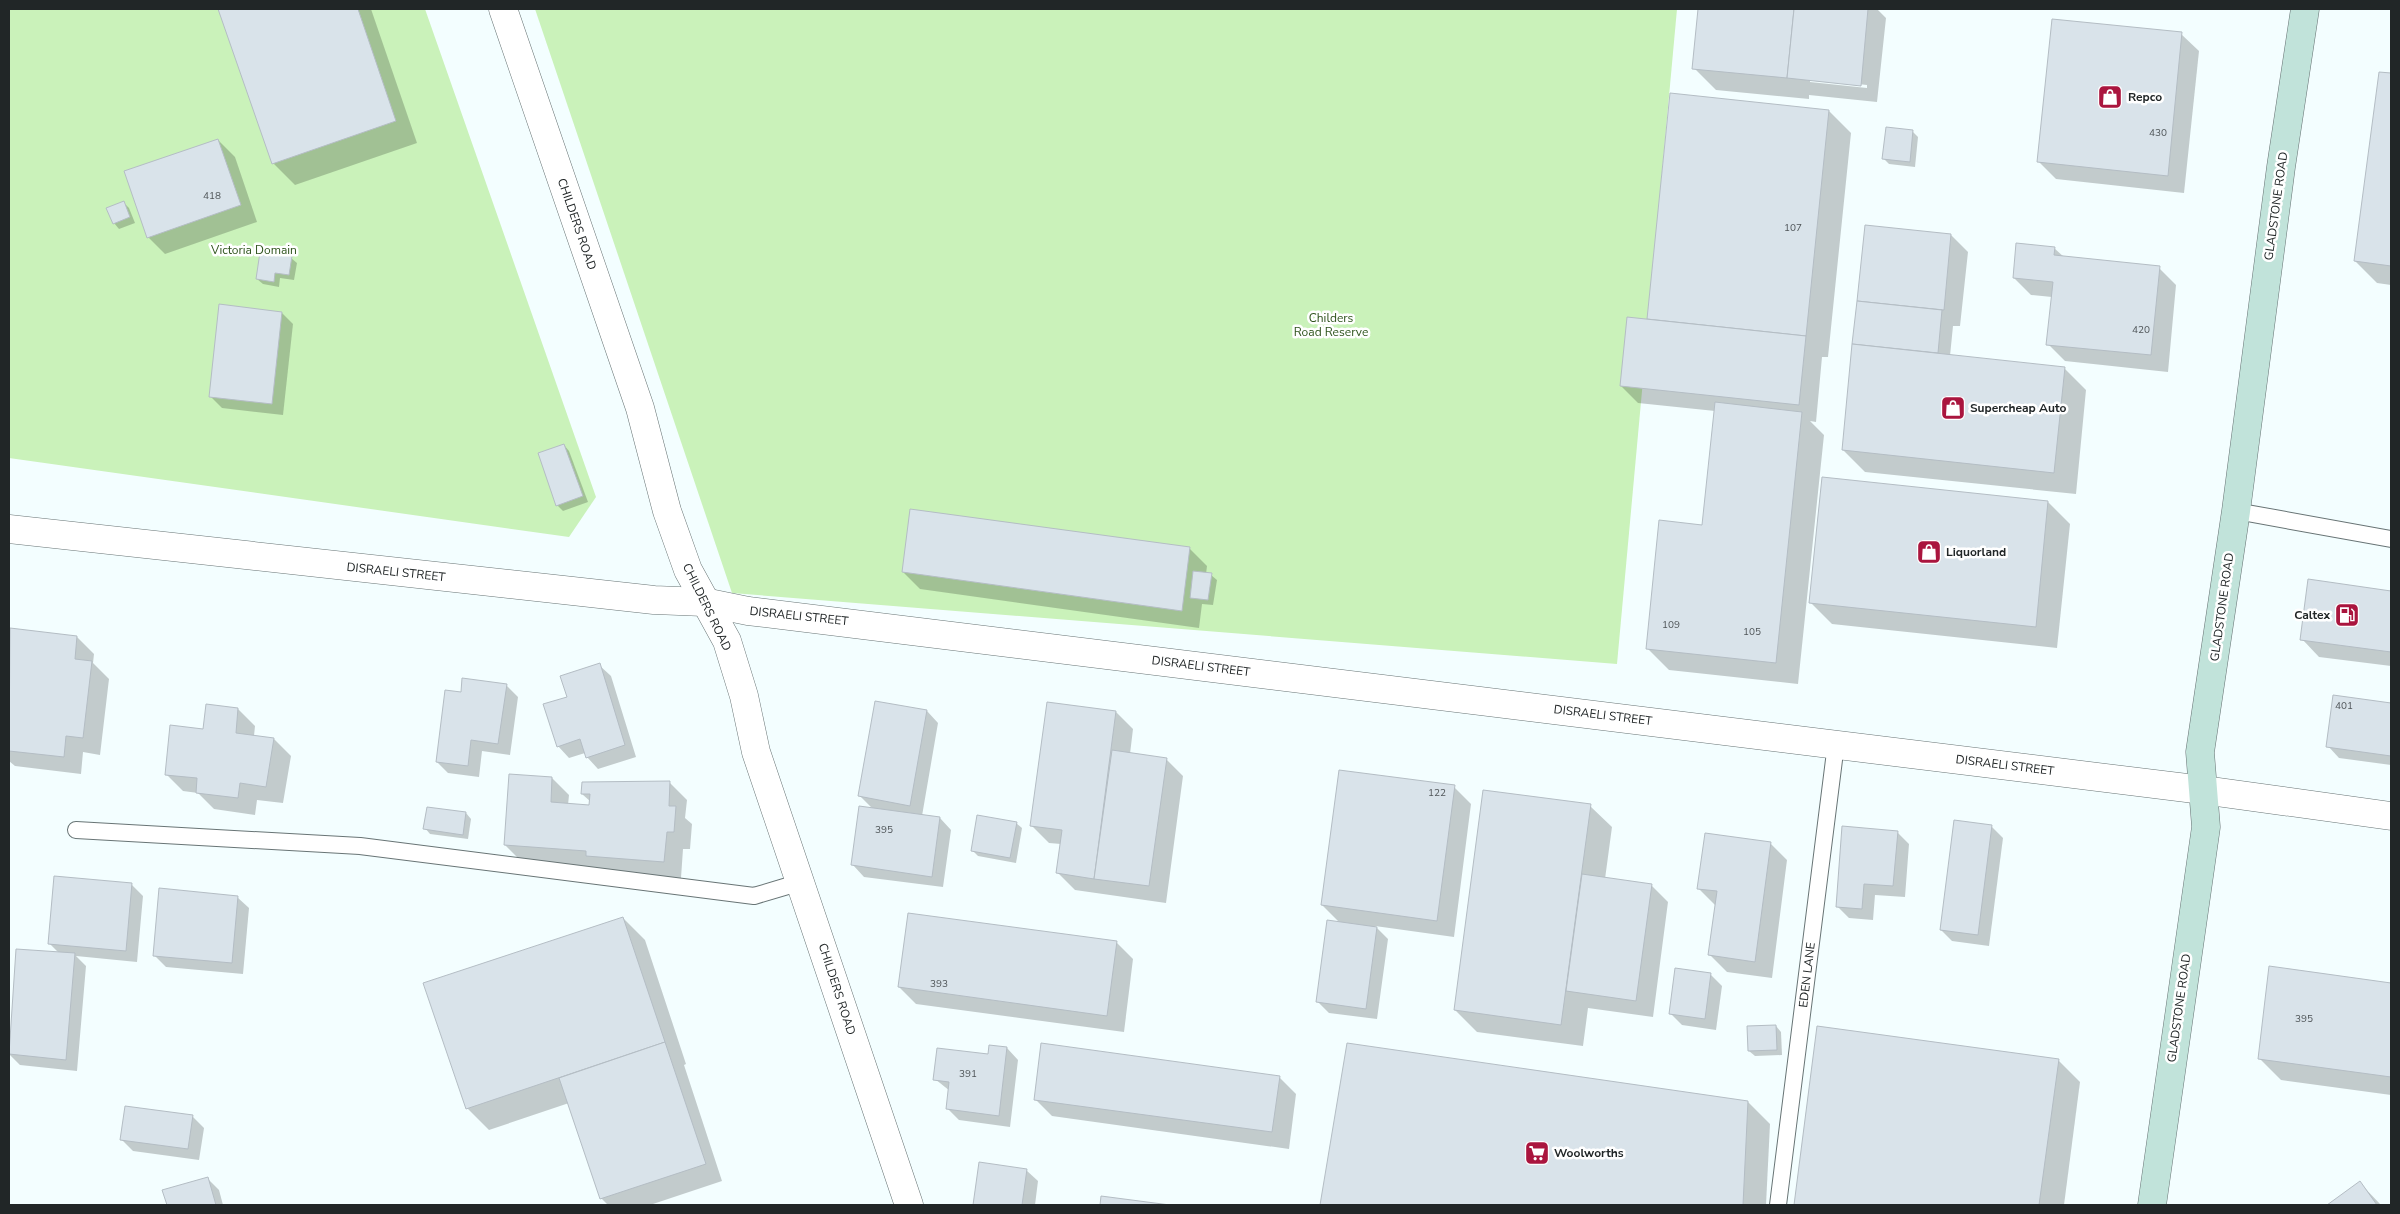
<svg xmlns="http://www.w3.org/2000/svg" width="2400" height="1214" font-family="'Nunito Sans',sans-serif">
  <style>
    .green { fill: #caf2ba }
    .shadow { fill: #0003; fill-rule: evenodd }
    .building { fill: #d9e3ea; stroke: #b4bdc4 }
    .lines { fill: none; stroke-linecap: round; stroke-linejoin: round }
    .service-casing { stroke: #687475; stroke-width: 18 }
    .minor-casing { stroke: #687475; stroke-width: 29 }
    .tertiary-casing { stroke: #687475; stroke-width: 29 }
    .secondary-casing { stroke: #687475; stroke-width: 29 }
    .service { stroke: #fff; stroke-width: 16 }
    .minor { stroke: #fff; stroke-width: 28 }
    .tertiary { stroke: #fff; stroke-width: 28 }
    .secondary { stroke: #c1e3da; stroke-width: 28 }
    .labels { text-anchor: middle; stroke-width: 5; stroke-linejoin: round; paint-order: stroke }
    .number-label { font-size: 10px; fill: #4f5558 }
    .poi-label { font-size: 12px; font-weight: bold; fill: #212627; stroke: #fff; text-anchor: start }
    .street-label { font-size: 12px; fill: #212627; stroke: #fff }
    .park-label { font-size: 12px; fill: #2e531c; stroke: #fff }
  </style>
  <rect width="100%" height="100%" fill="#f3feff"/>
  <g class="green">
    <path d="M9,9H425L596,497L569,537L9,458Z"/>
    <path d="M535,9H1677L1617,664L732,593Z"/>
  </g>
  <g class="shadow">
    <path d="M220,9H371L417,143L295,185L273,163Z"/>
    <path d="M1700,9H1877L1886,18L1877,102L1809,95V99L1716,90L1694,68ZM1810,79L1867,85V88L1810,82Z"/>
    <path d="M2181,34L2199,51L2184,193L2056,179L2039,162Z"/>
    <path d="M2380,73L2391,75V285L2377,283L2355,261Z"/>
    <path d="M1671,95L1829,111L1851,133L1828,357H1822L1816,422L1810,421L1824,435L1798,684L1669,670L1647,648L1703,526L1715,411L1638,403L1621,386L1648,320Z"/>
    <path d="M1912,131L1918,137L1915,167L1889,164L1883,158Z"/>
    <path d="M218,140L235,157L257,222L165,254L148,237Z"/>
    <path d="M123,202L129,208L135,223L119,229L114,223Z"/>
    <path d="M1866,226L1951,235L1968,252L1960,326H1953L1950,356L2064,368L2086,390L2076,494L1865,472L1843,450Z"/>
    <path d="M2054,248L2064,257L2159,268L2176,285L2168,372L2065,361L2048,344L2052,297L2031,295L2014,278Z"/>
    <path d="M291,258L297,263L294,280L280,278L279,287L263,284L257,279Z"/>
    <path d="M220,306L282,313L293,324L283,415L222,408L210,396Z"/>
    <path d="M564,445L569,451L588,502L563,511L557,505Z"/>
    <path d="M2048,502L2070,524L2057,648L1832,624L1810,602Z"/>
    <path d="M911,510L1190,549L1207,566L1206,574L1211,575L1217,580L1213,605L1202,604L1199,628L920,589L903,572Z"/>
    <path d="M2310,581L2391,592V666L2319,657L2302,639Z"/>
    <path d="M11,629L77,637L94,654L93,663L109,679L100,755L83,752L81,774L15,766L9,761V767V652Z"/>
    <path d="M599,665L611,676L636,757L598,769L587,757L585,753L569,758L558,746L568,698Z"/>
    <path d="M506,685L518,697L510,755L482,751L479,777L448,773L437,762L462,694Z"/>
    <path d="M2335,696L2391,704V765L2339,758L2328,746Z"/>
    <path d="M876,702L927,711L938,723L922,816L940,818L951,830L943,887L864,877L853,865L873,809L860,796Z"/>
    <path d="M1048,703L1116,712L1133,729L1130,754L1166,759L1183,776L1166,903L1075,890L1058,873L1061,844L1049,843L1032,826Z"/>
    <path d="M238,709L255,726L254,736L274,739L291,756L283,803L257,800L255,815L214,809L198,793L183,791L166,774L204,730Z"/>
    <path d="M552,778L569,795L568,805L590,806L591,802L582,794L670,783L687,800L685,818L692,824L690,849H683L681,878L604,872L599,868L522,862L505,845Z"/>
    <path d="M1454,787L1471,804L1454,937L1375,926L1388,939L1377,1019L1329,1013L1317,1001L1340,923L1322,905Z"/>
    <path d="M1590,806L1612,827L1605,879L1651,885L1668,902L1653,1017L1588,1008L1583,1046L1477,1032L1455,1010Z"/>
    <path d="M428,808L466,813L471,819L468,839L430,834L425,828Z"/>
    <path d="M1016,823L1022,828L1016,863L978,856L972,850Z"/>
    <path d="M1991,826L2003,838L1989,946L1952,941L1941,930Z"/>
    <path d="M1897,832L1909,844L1905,897L1875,895L1873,920L1849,918L1837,906Z"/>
    <path d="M1770,843L1787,860L1772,978L1727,972L1710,955L1716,906L1699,889Z"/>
    <path d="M131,884L143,896L137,962L76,956L86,966L77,1071L20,1065L9,1054L17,950L60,954L49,943Z"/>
    <path d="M237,897L249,908L243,974L166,967L155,956Z"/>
    <path d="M623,918L645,940L686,1064L684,1065L722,1181L650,1205H608L601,1198L569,1103L489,1130L467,1108Z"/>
    <path d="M1116,942L1133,959L1124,1032L916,1004L899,987Z"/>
    <path d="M2271,968L2391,984V1095L2281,1080L2259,1058Z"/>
    <path d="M1710,974L1722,986L1716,1030L1682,1025L1670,1013Z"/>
    <path d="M1776,1026L1781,1032L1782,1055L1755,1056L1749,1051Z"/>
    <path d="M1818,1028L2058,1060L2080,1082L2064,1205H1795Z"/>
    <path d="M1348,1044L1748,1102L1770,1124L1766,1205H1321Z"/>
    <path d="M990,1046L1007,1048L1018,1060L1010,1127L959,1120L947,1108L950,1091L935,1079L989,1056Z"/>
    <path d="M1279,1077L1296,1094L1289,1149L1052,1116L1035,1099Z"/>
    <path d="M192,1116L204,1128L199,1160L133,1151L122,1140Z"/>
    <path d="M980,1164L1026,1170L1038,1181L1035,1205H974Z"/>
    <path d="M208,1179L219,1190L223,1205H168L164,1191Z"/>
    <path d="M2360,1183L2381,1205H2329Z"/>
    <path d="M1103,1197L1161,1205H1101Z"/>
  </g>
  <g class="building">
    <path d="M218,9H358L396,121L272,164Z"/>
    <path d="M1698,9H1794L1787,78L1692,69Z"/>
    <path d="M1794,9H1868L1861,86L1787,78Z"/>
    <path d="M2052,19L2182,32L2168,176L2037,162Z"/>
    <path d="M2379,72L2391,73V266L2354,261Z"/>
    <path d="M1670,93L1829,110L1806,336L1647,319Z"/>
    <path d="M1886,127L1913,130L1910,162L1882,159Z"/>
    <path d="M218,139L241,205L147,238L124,171Z"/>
    <path d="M124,201L130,217L113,224L106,208Z"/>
    <path d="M1865,225L1951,234L1944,310L1857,301Z"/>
    <path d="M2016,243L2055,247L2054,255L2160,266L2151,355L2046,345L2053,282L2013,278Z"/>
    <path d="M260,252L292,256L289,275L275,273L274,282L256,279Z"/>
    <path d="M1857,301L1942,310L1938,353L1852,344Z"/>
    <path d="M219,304L282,312L272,404L209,397Z"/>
    <path d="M1627,317L1806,336L1799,405L1620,386Z"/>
    <path d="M1852,344L2065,367L2054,473L1842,450Z"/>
    <path d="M1715,402L1802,412L1776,663L1646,649L1659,520L1702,525Z"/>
    <path d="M564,444L583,496L556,506L538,453Z"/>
    <path d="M1822,477L2048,501L2036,627L1809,603Z"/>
    <path d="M910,509L1190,547L1182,611L902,572Z"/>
    <path d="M1193,571L1212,573L1208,600L1190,598Z"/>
    <path d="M2308,579L2391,591V652L2300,640Z"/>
    <path d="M10,628L77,636L75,659L92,661L83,738L66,736L64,757L9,751Z"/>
    <path d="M600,663L625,745L586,758L580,739L557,747L543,704L567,697L560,676Z"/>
    <path d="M462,678L507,684L498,744L471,740L468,766L436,762L445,690L461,692Z"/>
    <path d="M2333,695L2391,703V756L2326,747Z"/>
    <path d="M875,701L927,710L910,806L858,796Z"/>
    <path d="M1047,702L1116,711L1094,879L1056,873L1062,830L1030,826Z"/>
    <path d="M206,704L238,708L236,733L274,738L266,787L240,783L238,798L196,793L197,778L165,775L170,725L203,729Z"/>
    <path d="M1112,750L1167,758L1149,886L1094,879Z"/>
    <path d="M1339,770L1455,785L1437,921L1321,905Z"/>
    <path d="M509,774L552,777L551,802L589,805L590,794H581L582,782L670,781L669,806H676L674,832H667L664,862L586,856V851L504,845Z"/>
    <path d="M1483,790L1591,804L1561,1025L1454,1010Z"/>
    <path d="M859,806L940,817L932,877L851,865Z"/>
    <path d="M427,807L466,812L463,835L423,829Z"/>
    <path d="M977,815L1017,822L1010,858L971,851Z"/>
    <path d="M1954,820L1992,825L1978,935L1940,930Z"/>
    <path d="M1842,826L1898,831L1893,886L1864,884L1862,909L1836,907Z"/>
    <path d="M1705,833L1771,842L1755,962L1708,955L1717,891L1697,889Z"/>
    <path d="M1582,874L1652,884L1636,1001L1566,991Z"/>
    <path d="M54,876L132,883L126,951L48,944Z"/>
    <path d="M159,888L238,896L232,963L153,956Z"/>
    <path d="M908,913L1117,941L1107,1016L898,987Z"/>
    <path d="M623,917L665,1042L466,1109L423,983Z"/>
    <path d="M1327,920L1377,927L1366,1009L1316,1002Z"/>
    <path d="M16,949L75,953L66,1060L9,1054Z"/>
    <path d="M2269,966L2391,983V1077L2258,1059Z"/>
    <path d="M1675,968L1711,973L1705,1019L1669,1014Z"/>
    <path d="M1776,1025L1777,1050L1748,1051L1747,1026Z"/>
    <path d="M1817,1026L2059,1059L2039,1205H1794Z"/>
    <path d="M665,1042L706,1164L600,1199L559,1078Z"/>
    <path d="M1041,1043L1280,1076L1272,1132L1034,1100Z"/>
    <path d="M1347,1043L1748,1101L1743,1205H1320Z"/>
    <path d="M989,1045L1007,1047L999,1116L946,1109L949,1082L933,1080L937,1048L988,1054Z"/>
    <path d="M125,1106L193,1115L188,1149L120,1140Z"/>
    <path d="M979,1162L1027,1169L1022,1205H973Z"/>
    <path d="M208,1177L216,1205H167L162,1190Z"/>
    <path d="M2360,1181L2377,1205H2327Z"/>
    <path d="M1101,1196L1170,1205H1100Z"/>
  </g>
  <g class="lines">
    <defs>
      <g id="service">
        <path d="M2236,511L2391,539"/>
        <path d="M76,830L360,846L754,896L801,882"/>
        <path d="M1778,1205L1836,744"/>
      </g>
      <path id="minor" d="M9,529L654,600L704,602L748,611L2203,790L2391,816"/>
      <path id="tertiary" d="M503,9L640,408L667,511L688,570L727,641L744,696L756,752L909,1205"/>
      <path id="secondary" d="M2152,1205L2206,827L2200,752L2236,511L2281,167L2305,9"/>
    </defs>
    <use href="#service" class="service-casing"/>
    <use href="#minor" class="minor-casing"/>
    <use href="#tertiary" class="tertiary-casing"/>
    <use href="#secondary" class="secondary-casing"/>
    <use href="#service" class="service"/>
    <use href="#minor" class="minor"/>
    <use href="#tertiary" class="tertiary"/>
    <use href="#secondary" class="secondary"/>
  </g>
  <defs>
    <symbol id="shop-square" viewBox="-11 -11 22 22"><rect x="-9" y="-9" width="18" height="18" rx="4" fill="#aa153e" stroke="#fff"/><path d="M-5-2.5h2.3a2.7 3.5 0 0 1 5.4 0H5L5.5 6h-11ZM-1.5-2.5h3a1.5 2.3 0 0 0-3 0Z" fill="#fff"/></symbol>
    <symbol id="fuel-square" viewBox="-11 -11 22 22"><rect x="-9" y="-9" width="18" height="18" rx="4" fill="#aa153e" stroke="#fff"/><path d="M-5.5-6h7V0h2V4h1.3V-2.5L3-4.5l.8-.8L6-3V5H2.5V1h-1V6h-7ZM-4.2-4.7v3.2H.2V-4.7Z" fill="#fff"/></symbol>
    <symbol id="supermarket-square" viewBox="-11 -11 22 22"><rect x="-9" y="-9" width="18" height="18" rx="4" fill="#aa153e" stroke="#fff"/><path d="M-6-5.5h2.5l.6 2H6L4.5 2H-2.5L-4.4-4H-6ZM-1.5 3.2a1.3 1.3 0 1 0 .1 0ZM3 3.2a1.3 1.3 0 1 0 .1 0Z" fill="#fff"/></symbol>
  </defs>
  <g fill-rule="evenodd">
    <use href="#shop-square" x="2096" y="83" width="28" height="28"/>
    <use href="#shop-square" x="1939" y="394" width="28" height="28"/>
    <use href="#shop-square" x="1915" y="538" width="28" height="28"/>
    <use href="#fuel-square" x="2333" y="601" width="28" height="28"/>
    <use href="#supermarket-square" x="1523" y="1139" width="28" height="28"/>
  </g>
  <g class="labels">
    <g class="number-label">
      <text x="2158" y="136">430</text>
      <text x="212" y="199">418</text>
      <text x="1793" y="231">107</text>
      <text x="2141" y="333">420</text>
      <text x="1671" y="628">109</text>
      <text x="1752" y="635">105</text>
      <text x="2344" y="709">401</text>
      <text x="1437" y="796">122</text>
      <text x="884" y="833">395</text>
      <text x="939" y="987">393</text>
      <text x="2304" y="1022">395</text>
      <text x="968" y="1077">391</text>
    </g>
    <g class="poi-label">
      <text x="2128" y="101">Repco</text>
      <text x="1970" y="412">Supercheap Auto</text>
      <text x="1946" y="556">Liquorland</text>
      <text x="2330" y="619" text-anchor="end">Caltex</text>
      <text x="1554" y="1157">Woolworths</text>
    </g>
    <g class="street-label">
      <text transform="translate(2276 206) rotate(-82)" y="4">GLADSTONE ROAD</text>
      <text transform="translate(577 224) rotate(71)" y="4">CHILDERS ROAD</text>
      <text transform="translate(396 572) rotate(6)" y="4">DISRAELI STREET</text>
      <text transform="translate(707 607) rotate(64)" y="4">CHILDERS ROAD</text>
      <text transform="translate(2222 607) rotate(-82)" y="4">GLADSTONE ROAD</text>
      <text transform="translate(799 616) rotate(6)" y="4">DISRAELI STREET</text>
      <text transform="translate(1201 666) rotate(7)" y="4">DISRAELI STREET</text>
      <text transform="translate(1603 715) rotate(7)" y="4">DISRAELI STREET</text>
      <text transform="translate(2005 765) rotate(7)" y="4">DISRAELI STREET</text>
      <text transform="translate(1807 975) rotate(-83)" y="4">EDEN LANE</text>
      <text transform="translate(837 989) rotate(72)" y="4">CHILDERS ROAD</text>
      <text transform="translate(2179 1008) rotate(-82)" y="4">GLADSTONE ROAD</text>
    </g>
    <g class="park-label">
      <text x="254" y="254">Victoria Domain</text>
      <text x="1331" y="322">Childers<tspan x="1331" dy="14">Road Reserve</tspan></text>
    </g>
  </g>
  <rect width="2400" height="1214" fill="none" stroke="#212627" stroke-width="20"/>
</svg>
